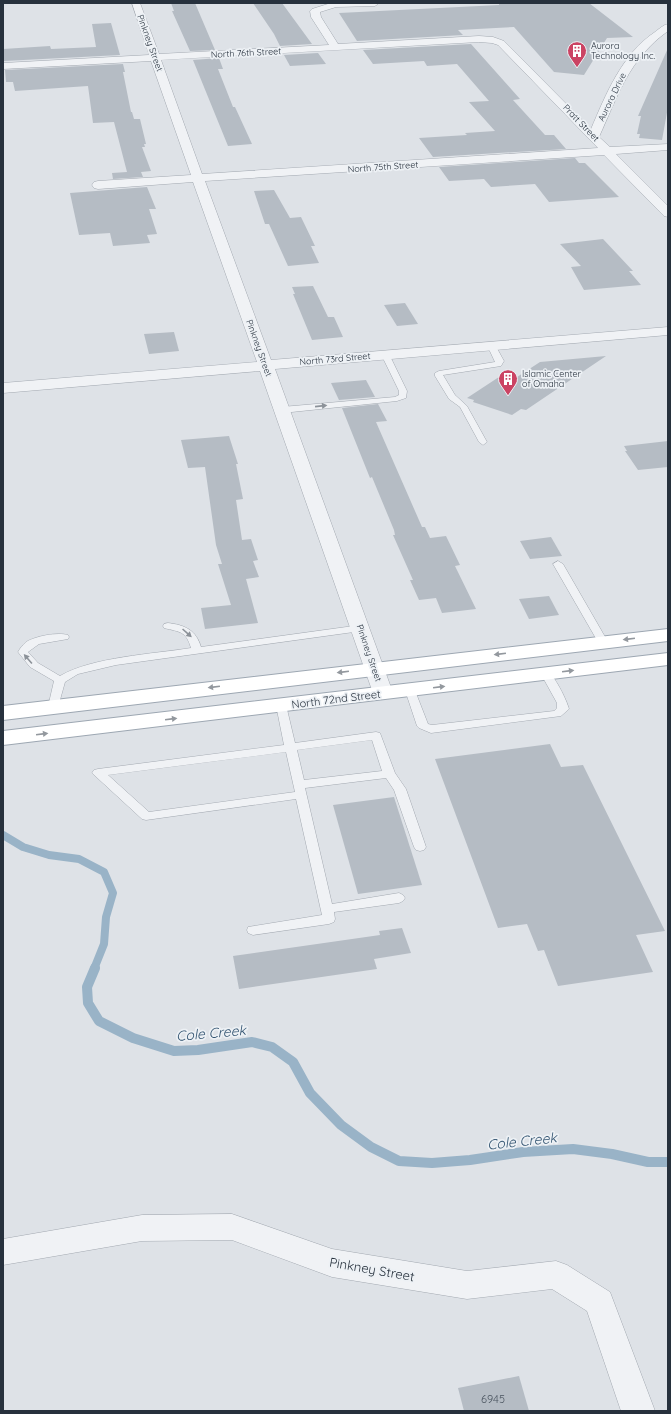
<svg xmlns="http://www.w3.org/2000/svg" width="671" height="1414" font-family="Quicksand,sans-serif">
  <style>
    .lines { fill: none; stroke-linecap: round; stroke-linejoin: round }
    .stream-far1 { stroke: #99b3c7; stroke-width: 8 }
    .stream { stroke: #99b3c7; stroke-width: 10 }
    .building { fill: #b5bcc4 }
    .lane-casing { stroke: #a3a9b1; stroke-width: 1 }
    .street-casing { stroke: #a3a9b1; stroke-width: 1 }
    .primary-casing { stroke: #9da7b2; stroke-width: 2 }
    .lane { fill: #f0f2f5; fill-rule: evenodd }
    .street { fill: #f0f2f5; fill-rule: evenodd }
    .primary { fill: #fff; fill-rule: evenodd }
    .oneway { fill: #8c9299 }
    .oneway2 { fill: #93989e }
    .labels { text-anchor: middle; stroke-width: 3.5; stroke-linejoin: round; paint-order: stroke }
    .far-street-label { font-size: 9px; fill: #27313d; stroke: #edf1f5 }
    .far-poi-label { font-size: 9px; fill: #27313d; stroke: #edf1f5; text-anchor: start }
    .street-label { font-size: 11px; fill: #27313d; stroke: #edf1f5 }
    .near-number-label { font-size: 11px; fill: #4a545f }
    .near-street-label { font-size: 13px; fill: #27313d; stroke: #edf1f5 }
    .near-water-label { font-size: 14px; font-style: italic; fill: #325370; stroke: #edf1f5 }
  </style>
  <rect width="100%" height="100%" fill="#dee2e7"/>
  <g class="lines">
    <path class="stream-far1" d="M3,835L23,847L49,855L79,859L104,872L113,893L106,917L104,944L94,969"/>
    <path class="stream" d="M95,968L87,987L88,1003L99,1021L133,1038L174,1051L198,1050L252,1042L272,1047L293,1062L310,1093L341,1125L371,1147L399,1161L432,1163L470,1160L523,1152L573,1149L612,1154L648,1162H668"/>
  </g>
  <g class="building">
    <path d="M171,3H195L215,50L190,51L172,11H174Z"/>
    <path d="M253,3H282L312,44L280,46L274,34Z"/>
    <path d="M499,3H589L633,37L607,38L584,75L554,72L514,27L458,30L463,35L357,41L339,13L499,5Z"/>
    <path d="M111,23L120,55L4,61L3,49L50,46L51,49L96,47L92,24Z"/>
    <path d="M471,44L520,99L513,100L545,135H554L566,149L433,157L419,138L467,135L465,133L495,131L469,102L489,101L457,64L427,66L424,61L373,64L363,50Z"/>
    <path d="M668,48V107L662,140L639,138L640,134H637L641,116H638Z"/>
    <path d="M318,53L326,64L290,66L284,55Z"/>
    <path d="M219,58L223,69H218L233,107H235L252,144L228,146L193,60Z"/>
    <path d="M123,64L125,72H123L131,112H132L134,119H140L146,144H144L145,147H142L151,171L141,172L143,177L113,179L112,173L127,172L114,122L93,123L88,86L15,91L13,82H6L5,70Z"/>
    <path d="M575,158L579,163H585L619,197L549,202L535,184L491,187L484,179L449,181L439,167Z"/>
    <path d="M147,187L156,209H149L157,234L147,235L150,243L113,246L110,233L79,235L70,193Z"/>
    <path d="M274,190L290,218L301,217L315,246H311L319,263L288,266L269,224H265L254,191Z"/>
    <path d="M603,239L633,271H629L641,285L584,290L571,267L581,266L560,244Z"/>
    <path d="M313,286L328,317H334L343,337L312,340L293,294H295L292,287Z"/>
    <path d="M405,303L418,324L397,326L384,305Z"/>
    <path d="M174,332L179,351L149,354L144,334Z"/>
    <path d="M606,356L526,410L521,409L512,415L473,402L474,400L467,398L502,375L514,379L540,362Z"/>
    <path d="M366,380L375,397L339,400L331,383Z"/>
    <path d="M378,404L387,421L376,422L422,527H425L430,538L446,536L460,565L455,566L476,609L442,613L436,598L419,600L410,580H413L393,535H395L394,530L372,477L370,478L342,408Z"/>
    <path d="M229,436L238,464H236L243,499L236,500L242,540L251,539L258,560L253,561L259,577L246,579L258,623L205,629L201,608L231,605L218,564H222L216,545L205,467L188,468L181,440Z"/>
    <path d="M668,441V467L638,470L625,451H627L624,446Z"/>
    <path d="M551,537L562,556L530,559L520,541Z"/>
    <path d="M549,596L559,615L529,619L519,599Z"/>
    <path d="M550,744L561,767L583,765L665,931L636,935L653,972L558,986L544,950L538,951L527,924L498,928L435,759Z"/>
    <path d="M394,797L422,885L358,894L333,805Z"/>
    <path d="M402,928L411,953L374,959L377,969L239,989L233,956L380,935L379,931Z"/>
    <path d="M519,1376L529,1411H464L458,1388Z"/>
  </g>
  <g class="lines">
    <defs>
      <g id="lane">
        <path d="M488,343H494L504,361L501,366L443,375L455,395L467,406L487,442L483,445L479,442L460,407L449,399L435,376V373L439,371L495,362L487,345Z"/>
        <path d="M382,352H388L389,354L407,391L406,398L397,401L282,413L278,410L282,407L395,397L399,395V391L381,354Z"/>
        <path d="M558,561L563,564L608,642L607,644H599L598,642L553,564Z"/>
        <path d="M168,623C185,625 196,630 201,647L361,625L366,628L361,631L116,665L78,674L65,682L58,707L53,710L48,707L54,681L30,667L18,652C20,648 23,645 26,642C36,636 57,632 68,635L69,637L68,639L39,644L28,652L38,663L60,676C92,657 154,654 191,648C186,631 180,632 164,628L163,626L164,624Z"/>
        <path d="M546,671C554,673 567,701 569,709L561,716L431,733L419,728L417,726L405,690L406,688H414L428,724L432,725L554,711L557,708V703L541,674Z"/>
        <path d="M281,702L286,705L295,743L376,732L380,733L395,773L406,789L426,847L424,850L420,851L416,850L414,847L394,790L386,778L305,788L332,904L399,893L403,895L405,898L403,901L399,903L334,912L335,919L334,922L329,924L253,935L248,933L247,930L248,927L322,915L296,799L146,820L142,819L92,773L94,770L98,769L284,745L276,705ZM372,740L382,771L304,780L297,750ZM286,752L295,792L149,812L108,775Z"/>
      </g>
      <g id="street">
        <path d="M132,3H140L159,54L329,45L311,17L310,11L312,9L331,3H379L375,6L336,7L320,12L321,17L338,44L479,36L493,37L504,41L591,129C606,94 622,54 655,32C659,29 663,25 668,24V31C629,59 618,95 599,137L610,147L668,144V150L616,154L668,206V217L664,216L604,155L205,181L271,360L668,327V335L275,369L393,693L390,697L383,699L376,697L373,693L260,371L3,393V383L257,362L193,182L98,189L94,188L92,185L94,182L98,181L191,175L151,61L3,69V63L149,55ZM479,42L492,43L498,45L598,148L202,174L161,60Z"/>
        <path d="M232,1214L332,1249L467,1271L556,1261L567,1265L610,1292L655,1411H621L587,1311L552,1289L467,1299L332,1277L232,1240L142,1241L3,1265V1239L142,1215Z"/>
      </g>
      <g id="primary">
        <path d="M668,629V641L3,720V706Z"/>
        <path d="M668,653V665L3,745V731Z"/>
      </g>
    </defs>
    <use href="#lane" class="lane-casing"/>
    <use href="#street" class="street-casing"/>
    <use href="#primary" class="primary-casing"/>
    <use href="#lane" class="lane"/>
    <use href="#street" class="street"/>
    <use href="#primary" class="primary"/>
  </g>
  <defs><path id="oneway-solid" d="M-6-.8H1V-3.2L6.5 0L1 3.2V.8H-6Z"/></defs>
  <g class="oneway">
    <use href="#oneway-solid" transform="translate(321 406) rotate(-6)"/>
    <use href="#oneway-solid" transform="translate(187 633) rotate(42)"/>
    <use href="#oneway-solid" transform="translate(28 659) rotate(-131)"/>
  </g>
  <g class="oneway2">
    <use href="#oneway-solid" transform="translate(629 639) rotate(173)"/>
    <use href="#oneway-solid" transform="translate(500 654) rotate(173)"/>
    <use href="#oneway-solid" transform="translate(568 671) rotate(-7)"/>
    <use href="#oneway-solid" transform="translate(343 672) rotate(173)"/>
    <use href="#oneway-solid" transform="translate(214 687) rotate(173)"/>
    <use href="#oneway-solid" transform="translate(439 687) rotate(-7)"/>
    <use href="#oneway-solid" transform="translate(171 719) rotate(-7)"/>
    <use href="#oneway-solid" transform="translate(42 734) rotate(-7)"/>
  </g>
  <defs>
    <symbol id="building-pin" viewBox="-11 -11 22 30"><path d="M0 17L-7.5 6A9.5 9.5 0 1 1 7.5 6Z" fill="#cb4363" stroke="#edf1f5"/><path d="M-4-6H4V6H1V3H-1V6H-4ZM-2.5-4.3h1.7v1.8h-1.7ZM.8-4.3h1.7v1.8H.8ZM-2.5-1h1.7V.8h-1.7ZM.8-1h1.7V.8H.8Z" fill="#fff"/></symbol>
  </defs>
  <g fill-rule="evenodd">
    <use href="#building-pin" x="566" y="40" width="22" height="30"/>
    <use href="#building-pin" x="497" y="368" width="22" height="30"/>
  </g>
  <g class="labels">
    <g class="far-street-label">
      <text transform="translate(150 43) rotate(70)" y="3">Pinkney Street</text>
      <text transform="translate(246 53) rotate(-3)" y="3">North 76th Street</text>
      <text transform="translate(612 97) rotate(-64)" y="3">Aurora Drive</text>
      <text transform="translate(581 123) rotate(46)" y="3">Pratt Street</text>
      <text transform="translate(383 167) rotate(-4)" y="3">North 75th Street</text>
      <text transform="translate(259 348) rotate(70)" y="3">Pinkney Street</text>
      <text transform="translate(335 359) rotate(-5)" y="3">North 73rd Street</text>
      <text transform="translate(369 653) rotate(71)" y="3">Pinkney Street</text>
    </g>
    <g class="far-poi-label">
      <text x="591" y="49">Aurora<tspan x="591" dy="10">Technology Inc.</tspan></text>
      <text x="522" y="377">Islamic Center<tspan x="522" dy="10">of Omaha</tspan></text>
    </g>
    <g class="street-label">
      <text transform="translate(336 699) rotate(-7)" y="4">North 72nd Street</text>
    </g>
    <g class="near-number-label">
      <text x="493" y="1403">6945</text>
    </g>
    <g class="near-street-label">
      <text transform="translate(372 1269) rotate(10)" y="5">Pinkney Street</text>
    </g>
    <g class="near-water-label">
      <text transform="translate(211 1033) rotate(-5)" y="5">Cole Creek</text>
      <text transform="translate(522 1141) rotate(-6)" y="5">Cole Creek</text>
    </g>
  </g>
  <rect width="671" height="1414" fill="none" stroke="#27313d" stroke-width="8"/>
</svg>
